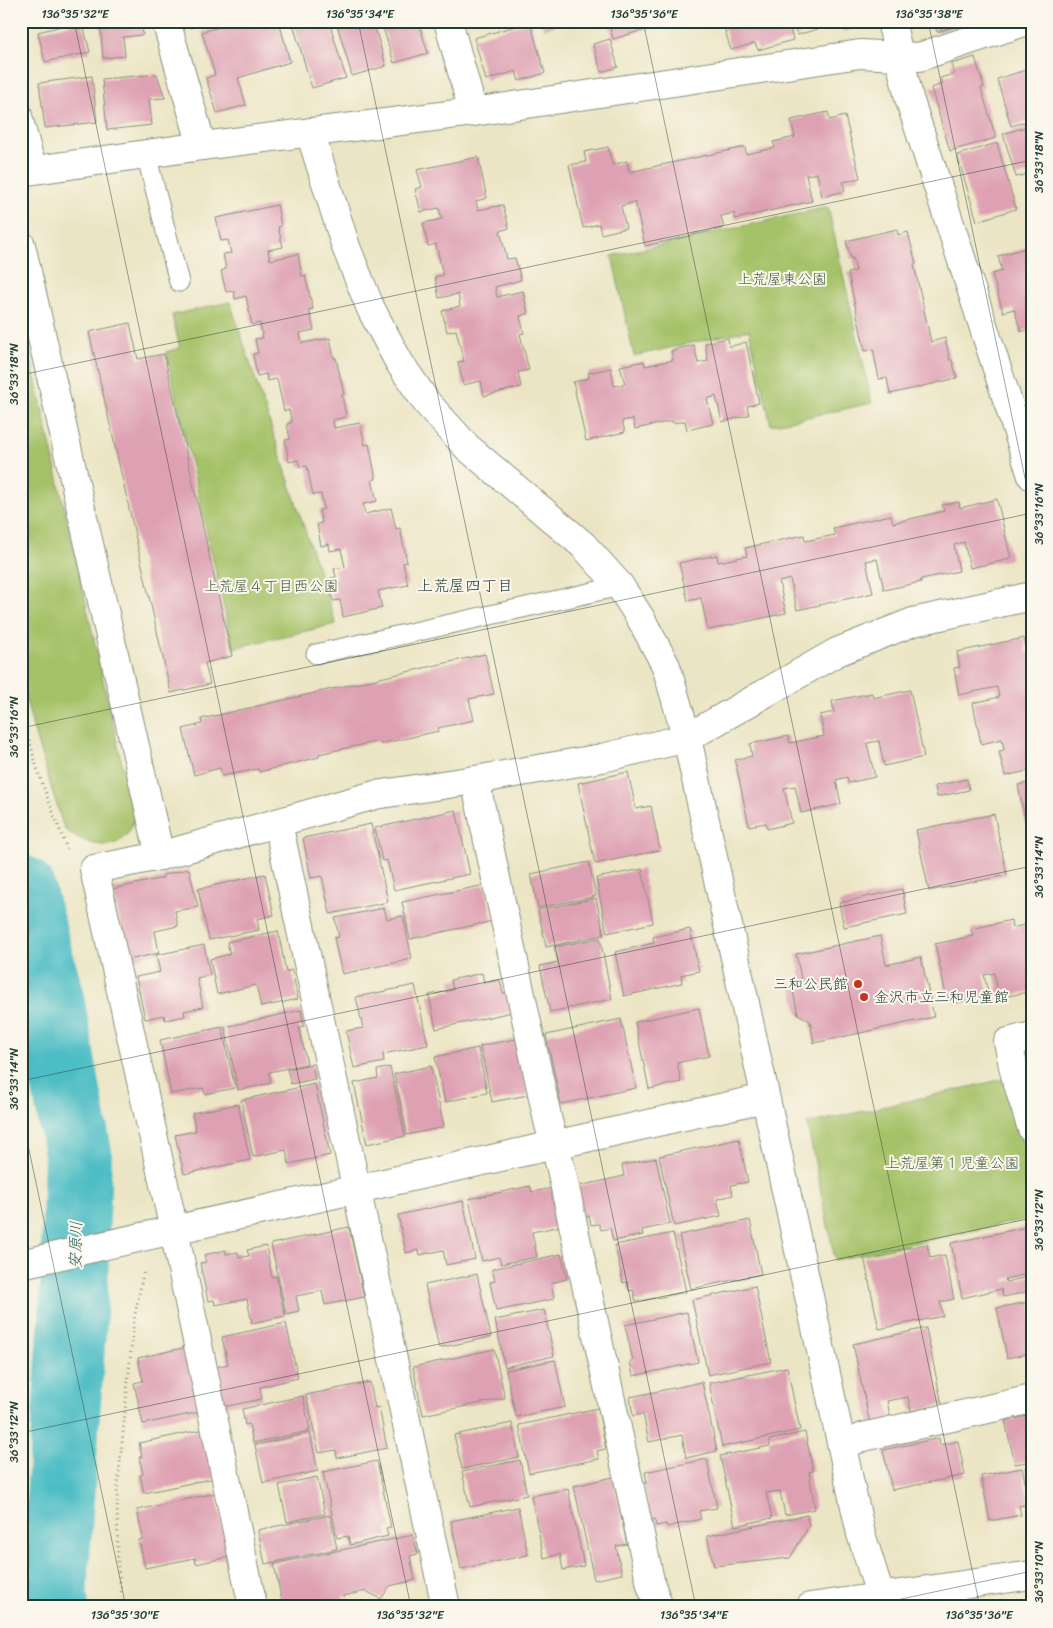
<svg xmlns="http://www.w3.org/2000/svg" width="1053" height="1628" font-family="Sriracha,'Klee One',sans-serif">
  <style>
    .green { fill: #a6c269; stroke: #62804e }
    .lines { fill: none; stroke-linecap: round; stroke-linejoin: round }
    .river { stroke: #4ebdc5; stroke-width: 68 }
    .building { fill: #dea1b3 }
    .service-casing { stroke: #86917c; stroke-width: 21 }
    .minor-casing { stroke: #86917c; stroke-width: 30 }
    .tertiary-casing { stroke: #86917c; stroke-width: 30 }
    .path { stroke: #86917c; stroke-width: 3; stroke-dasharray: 1 4; stroke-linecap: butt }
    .service { stroke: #fff; stroke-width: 19 }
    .minor { stroke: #fff; stroke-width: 28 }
    .tertiary { stroke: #fff; stroke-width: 28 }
    .ticks { fill: none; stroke: #1f3d34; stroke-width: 1; stroke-opacity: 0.45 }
    .poi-dot { fill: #c8321e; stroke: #fbf7ec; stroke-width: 2 }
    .labels { text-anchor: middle; stroke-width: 4; stroke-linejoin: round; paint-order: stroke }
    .park-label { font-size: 15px; fill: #415e41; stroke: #fbf7ec }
    .poi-label { font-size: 15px; fill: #1f3d34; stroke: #fbf7ec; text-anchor: end }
    .neighbourhood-label { font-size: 16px; fill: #1f3d34; stroke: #fbf7ec }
    .water-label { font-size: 16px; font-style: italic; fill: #2b5d58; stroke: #fbf7ec }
    .neatline { fill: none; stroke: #1f3d34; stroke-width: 2 }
    .ticks-label { font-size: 12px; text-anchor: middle; fill: #1f3d34 }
  </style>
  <rect width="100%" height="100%" fill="#fbf7ec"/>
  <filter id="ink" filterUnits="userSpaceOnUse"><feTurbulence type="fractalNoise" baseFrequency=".02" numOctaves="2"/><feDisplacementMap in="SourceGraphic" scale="10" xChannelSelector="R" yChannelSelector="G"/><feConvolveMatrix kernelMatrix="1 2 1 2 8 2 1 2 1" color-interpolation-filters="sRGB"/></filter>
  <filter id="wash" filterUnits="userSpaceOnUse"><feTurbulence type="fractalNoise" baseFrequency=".0096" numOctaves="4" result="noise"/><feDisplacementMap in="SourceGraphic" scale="20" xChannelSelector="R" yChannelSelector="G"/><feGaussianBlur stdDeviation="1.12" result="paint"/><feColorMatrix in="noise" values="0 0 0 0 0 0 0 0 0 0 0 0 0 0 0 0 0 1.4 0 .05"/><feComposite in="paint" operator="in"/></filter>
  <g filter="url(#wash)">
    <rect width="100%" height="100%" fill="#ece5c5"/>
    <g class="green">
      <path d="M828,207L872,403L771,425L749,330L634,356L612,256Z"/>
      <path d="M230,302L336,624L233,648L166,352L180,348L172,315Z"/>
      <path d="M21,328H24L134,817C129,847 103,851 79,838C75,836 69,833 66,830C63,827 62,822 61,819L36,738L21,681Z"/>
      <path d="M1004,1079L1032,1172V1218L835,1260L807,1124Z"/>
    </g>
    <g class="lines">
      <path class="river" d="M21,889L49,993L78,1153L73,1318L53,1597L55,1607"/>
    </g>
    <g id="blocks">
      <g class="building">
        <path d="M82,21L90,52L45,62L38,32Z"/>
        <path d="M100,21H141L143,35L123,37L125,56L103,58Z"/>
        <path d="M189,21H210V22L190,28Z"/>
        <path d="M239,21H279L290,62L238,78L246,105L217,113L206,78L215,75L202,32Z"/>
        <path d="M292,21H329L346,78L312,88Z"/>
        <path d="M336,21H373L386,66L352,76Z"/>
        <path d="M381,21H418L428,53L394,63Z"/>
        <path d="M542,21H567L568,22L544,29Z"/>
        <path d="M608,21H656L657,26L613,39Z"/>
        <path d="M722,21H788L793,40L758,50L755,43L731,50Z"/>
        <path d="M793,21H871L872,24L845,31L842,22L797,35Z"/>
        <path d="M934,21H970V22L937,32Z"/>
        <path d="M530,22L545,73L519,81L516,71L486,80L474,38Z"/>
        <path d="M610,39L618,67L601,72L593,44Z"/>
        <path d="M975,57L984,87L981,88L996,138L950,151L931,88L943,84L940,78L954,74L951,64Z"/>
        <path d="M1032,68V120L1011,126L997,79Z"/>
        <path d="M157,74L165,98L149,99L152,125L107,130L102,79Z"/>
        <path d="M92,76L97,122L45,128L39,83Z"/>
        <path d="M828,112L830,120L845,116L860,178L843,182L845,191L822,197L817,173L806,175L812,201L735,219L734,213L721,216L724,228L645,246L635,202L621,206L626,228L601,234L599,224L583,228L569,165L586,162L584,152L608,147L612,165L627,161L629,172L745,147L746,154L775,148L773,142L795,137L791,120Z"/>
        <path d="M1032,125V173L1016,177L1003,134Z"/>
        <path d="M997,143L1016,209L977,221L957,155Z"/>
        <path d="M478,157L487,198L476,201L478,210L503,205L509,228L500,231L507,259L515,258L521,280L495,287L497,297L523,291L528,314L520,316L524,333L520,334L529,370L518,372L521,387L484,396L481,381L463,385L458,362L464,361L456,330L447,332L442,311L460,306L458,294L439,298L435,277L443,275L436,244L428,246L423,223L442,219L439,208L421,212L415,189L422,187L417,170Z"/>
        <path d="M277,205L281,226L278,227L283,247L268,250L270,260L298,254L302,276L305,275L313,309L309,310L314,330L300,333L302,343L330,338L334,358H336L344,394L342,395L346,417L333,420L334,428L360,423L365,445L369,444L376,479L372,480L377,501L363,504L365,514L391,508L396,529L400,528L407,562L403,563L408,585L378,591L382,608L343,617L340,600L333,601L328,579L336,577L334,569L345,567L341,549L330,551L329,544L321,546L317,524L322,523L319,510L324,509L321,494L313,495L307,466L300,467L298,460L289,462L285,440L290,439L287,424L292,422L289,410L284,411L277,379L267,381L266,374L257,376L253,354L258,353L255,339L263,338L260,323L252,325L246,296L235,299L234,291L226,292L221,271L226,269L223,254L231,253L228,240L221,241L216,218Z"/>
        <path d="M897,229L898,235L908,232L916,264H914L931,342L945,338L950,360H952L957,378L890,394L887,378L879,379L873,349L865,351L848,273L856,271L853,258L851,259L846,241Z"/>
        <path d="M1032,246V328L1021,332L1014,309L1003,312L992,274L1002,271L998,256Z"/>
        <path d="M130,323L138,359L164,354L232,656L205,663L210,684L171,693L89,332Z"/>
        <path d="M728,338L729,347L746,342L759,403L747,406L749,415L722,422L716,396L707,399L713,424L687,430L685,421L673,423L672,421L635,429L633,419L622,421L625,432L586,441L573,382L589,378L588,373L611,368L614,386L625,384L620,366L644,361L645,366L673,360L671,351L694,345L698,363L708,361L705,343Z"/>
        <path d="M997,499L1011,559L970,568L964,542L954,545L959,571L921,579V582L884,590L877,559L866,561L873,593L797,610L790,579L779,582L786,613L708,630L701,598L688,601L679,563L717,555L718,562L747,556L745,548L804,535L805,541L835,535L833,528L891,515L893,523L944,511L942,505L959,502L960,508Z"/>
        <path d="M1024,638L1027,653L1032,652V770L1005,776L999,751L1004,750L1002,739L981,744L973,703L999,697L997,687L959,695L954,668L960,667L957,652Z"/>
        <path d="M485,654L494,694L469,699L474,720L438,728L439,731L380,744L379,741L319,754V757L259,772L258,769L222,776L220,768L194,775L183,729L202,724L201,719Z"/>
        <path d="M910,690L924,757L884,766L879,741L867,743L875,777L848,783L847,777L836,780L841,804L801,813L795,786L784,788L792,823L767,829L766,823L749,826L735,760L752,756L750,744L788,736L790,743L824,736L820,715L834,712L832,701L872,693L873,698Z"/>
        <path d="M628,772L636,809L651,806L660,850L595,864L578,783Z"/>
        <path d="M967,779L969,790L937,797L935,786Z"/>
        <path d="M1032,782V824L1026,825L1018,785Z"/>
        <path d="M456,810L470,874L394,890L387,860L382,861L375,828Z"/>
        <path d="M994,814L1007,875L929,891L916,830Z"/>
        <path d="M371,824L388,902L330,914L322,876L311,878L303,838Z"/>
        <path d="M589,862L596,896L538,908L531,874Z"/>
        <path d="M189,869L198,907L175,911L178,926L155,931L159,953L128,960L113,889L163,878V875Z"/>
        <path d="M642,869L653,923L607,933L596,878Z"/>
        <path d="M265,874L274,915L257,919L259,930L209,940L198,889Z"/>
        <path d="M485,885L493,921L410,939L402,902Z"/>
        <path d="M902,889L907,914L844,927L839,903Z"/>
        <path d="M596,898L604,935L546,947L538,910Z"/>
        <path d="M384,908L387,919L403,916L412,959L342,974L334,938L339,937L335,918Z"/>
        <path d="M1011,920L1012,928L1032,923V991L999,998L994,973L984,975L989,996L955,1003L953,997L947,999L935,944L973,936L971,929Z"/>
        <path d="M690,929L699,971L681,975L682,983L624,996L615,952L654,943L653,937Z"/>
        <path d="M278,931L286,972L292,970L298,999L261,1007L256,985L217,994L210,959L230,954L227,942Z"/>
        <path d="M880,936L886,965L921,957L934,1017L814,1043L810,1021L798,1014L792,987L801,978L796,954Z"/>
        <path d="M600,938L612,999L550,1012L540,966L558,962L554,947Z"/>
        <path d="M204,945L210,975L197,978L203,1007L184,1011L185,1016L165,1020L164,1015L145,1019L136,977L160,972L156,955Z"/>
        <path d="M482,973L484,983L500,980L503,993L508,992L512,1012L436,1029L429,995L453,990L451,980Z"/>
        <path d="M415,985L428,1045L383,1054L384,1062L354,1068L346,1031L363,1028L356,997Z"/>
        <path d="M699,1008L709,1056L677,1063L681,1082L649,1089L635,1022Z"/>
        <path d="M301,1010L304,1026L299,1027L307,1064L269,1072L271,1083L238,1090L225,1027Z"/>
        <path d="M621,1019L636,1088L561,1104L546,1035Z"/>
        <path d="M222,1027L235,1088L205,1094L203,1088L171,1094L160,1040Z"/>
        <path d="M516,1039L528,1095L492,1102L480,1046Z"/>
        <path d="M478,1048L487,1093L445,1102L435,1057Z"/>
        <path d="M312,1064L315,1079L291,1084L287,1069Z"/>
        <path d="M431,1066L444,1127L407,1135L394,1074Z"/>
        <path d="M390,1067L405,1136L367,1144L354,1083L378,1078L377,1070Z"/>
        <path d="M315,1084L330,1155L289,1164L286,1150L253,1157L241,1100Z"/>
        <path d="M238,1104L250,1160L184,1174L175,1135L196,1131L192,1113Z"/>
        <path d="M739,1139L748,1182L731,1185L733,1195L717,1199L721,1216L674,1226L659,1156Z"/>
        <path d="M656,1158L670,1224L642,1230L643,1235L613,1241L610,1228L601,1230L599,1224L591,1225L589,1216L582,1218L575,1187L624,1176L622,1165Z"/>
        <path d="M530,1186L532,1192L553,1188L561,1226L532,1232L537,1257L501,1264L499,1257L482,1261L469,1199Z"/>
        <path d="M463,1201L475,1259L446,1265L443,1250L420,1255L419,1250L406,1253L398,1215Z"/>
        <path d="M750,1220L761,1274L691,1289L679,1235Z"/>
        <path d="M1032,1226V1273L1005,1279L1006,1282L1032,1276V1291L1003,1297L1001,1289L962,1298L951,1243Z"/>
        <path d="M349,1227L364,1297L325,1305L322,1291L296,1296L299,1311L286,1314L271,1244Z"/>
        <path d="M673,1233L686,1292L636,1302L633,1290L629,1291L627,1282L623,1283L615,1245Z"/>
        <path d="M927,1244L930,1258L945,1255L954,1299L940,1302L943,1316L879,1329L864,1257Z"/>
        <path d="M266,1246L272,1277L276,1276L285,1316L252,1323L247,1299L215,1305L214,1300L208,1301L200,1263L206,1262L204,1255L226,1250V1254L238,1252L239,1258L249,1256L247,1250Z"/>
        <path d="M561,1254L567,1279L551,1283L554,1299L496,1311L490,1282L495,1281L492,1269Z"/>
        <path d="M477,1274L491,1337L439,1348L425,1285Z"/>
        <path d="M755,1286L771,1362L708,1375L692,1300Z"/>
        <path d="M1032,1301V1353L1007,1358L997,1308Z"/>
        <path d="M544,1310L554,1356L505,1367L495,1320Z"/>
        <path d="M687,1312L698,1362L633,1376L630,1361H633L625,1325Z"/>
        <path d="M286,1323L298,1378L260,1387L262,1399L223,1407L215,1367L228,1364L222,1337Z"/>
        <path d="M926,1328L942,1405L911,1411L908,1397L887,1401L891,1420L870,1424L853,1344Z"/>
        <path d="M187,1347L200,1412L143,1424L134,1383L143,1381L138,1358Z"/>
        <path d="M494,1349L505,1398L423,1415L413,1367Z"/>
        <path d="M555,1360L565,1407L516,1417L506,1370Z"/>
        <path d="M787,1367L800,1430L722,1447L709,1383Z"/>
        <path d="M370,1382L375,1408L379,1407L387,1448L337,1458L336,1450L319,1453L306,1395Z"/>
        <path d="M702,1382L717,1451L686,1458L682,1435L649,1442L643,1414L633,1416L630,1397Z"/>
        <path d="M303,1396L310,1431L253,1443L249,1424L245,1425L242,1409Z"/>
        <path d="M598,1408L606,1449L597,1451L599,1459L529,1473L519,1425Z"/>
        <path d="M1032,1415V1461L1015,1464L1005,1421Z"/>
        <path d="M512,1423L519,1457L462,1469L454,1435Z"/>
        <path d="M205,1429L215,1478L144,1493L140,1475L143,1474L139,1457H142L139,1443Z"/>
        <path d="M805,1432L813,1471L809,1472L815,1509L785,1515L780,1491L766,1493L772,1518L735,1526L720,1456L770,1446L769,1440Z"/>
        <path d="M310,1433L318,1471L263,1483L255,1445Z"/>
        <path d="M939,1438L940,1445L958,1441L965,1475L892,1490L883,1450Z"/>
        <path d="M707,1459L717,1508L699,1511L701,1519L667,1527L666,1524L656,1526L655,1519L651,1520L643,1483H647L645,1472Z"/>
        <path d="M520,1460L527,1495L470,1507L462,1472Z"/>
        <path d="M377,1461L391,1527L386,1528L388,1536L350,1545L348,1536L337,1538L323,1472Z"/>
        <path d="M1032,1466V1495H1031L1025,1468Z"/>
        <path d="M1022,1468L1030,1504L1019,1506L1021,1515L990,1521L981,1476Z"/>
        <path d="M317,1477L325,1514L287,1522L279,1485Z"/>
        <path d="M613,1477L627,1544L616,1546L622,1574L594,1580L574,1486Z"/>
        <path d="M568,1489L584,1566L563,1570L560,1554L544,1558L531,1496Z"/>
        <path d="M216,1493L229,1557L196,1564L195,1558L145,1568L139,1540L143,1539L137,1510Z"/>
        <path d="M518,1507L528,1555L461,1569L451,1521Z"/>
        <path d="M330,1515L337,1549L265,1564L258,1530Z"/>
        <path d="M807,1515L809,1526L790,1558L714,1566L707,1536Z"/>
        <path d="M413,1535L418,1554L410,1556L415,1580L390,1586L381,1599L366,1591L343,1596L344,1602L326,1606L325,1599L283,1607L274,1564Z"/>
      </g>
    </g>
  </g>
  <g filter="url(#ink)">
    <use href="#blocks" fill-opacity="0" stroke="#86917c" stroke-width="1"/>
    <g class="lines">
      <defs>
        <g id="service">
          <path d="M21,110L37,170"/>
          <path d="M146,154L179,282"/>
          <path d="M316,654L620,586"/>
        </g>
        <g id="minor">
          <path d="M448,21L473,112"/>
          <path d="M891,21L909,98L1032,476"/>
          <path d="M21,172L202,146L473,112L860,54L919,57L1027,21"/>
          <path d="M21,245L160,856"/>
          <path d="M475,780L548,1121L561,1169L651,1585L659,1607"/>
          <path d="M278,823L446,1607"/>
          <path d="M1032,1036L1008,1042L1015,1075L1032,1129"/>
          <path d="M21,1264L765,1098"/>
          <path d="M842,1446L863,1437L1032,1399"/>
          <path d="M253,1607L169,1207L94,869L160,856L375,795L475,780L602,758L687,738L837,652L913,622L1032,596"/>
        </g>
        <g id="tertiary">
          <path d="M166,21L202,146"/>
          <path d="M310,132L346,247L371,309L399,362L427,403L467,447L583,545L620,586L641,619L666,666L687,738L861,1534L884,1607"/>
          <path d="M810,1607L1032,1575"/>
        </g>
      </defs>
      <use href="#service" class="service-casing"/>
      <use href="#minor" class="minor-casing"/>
      <use href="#tertiary" class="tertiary-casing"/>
      <g class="path">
        <path d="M21,711L39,775L67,849"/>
        <path d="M123,1607L118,1567L117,1494L134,1319L144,1270"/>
      </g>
      <use href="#service" class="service"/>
      <use href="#minor" class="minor"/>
      <use href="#tertiary" class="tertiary"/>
    </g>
  </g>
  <path class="ticks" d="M74,21L411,1607M358,21L696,1607M643,21L980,1607M928,21L1032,511M21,23L27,21M21,375L1032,160M21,728L1032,513M21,1081L1032,866M21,1112L126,1607M21,1433L1032,1218M864,1607L1032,1571"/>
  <g class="poi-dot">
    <circle cx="858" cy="984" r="5"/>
    <circle cx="864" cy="997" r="5"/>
  </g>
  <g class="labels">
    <g class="park-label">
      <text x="782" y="284">上荒屋東公園</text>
      <text x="271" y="591">上荒屋４丁目西公園</text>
      <text x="952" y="1168">上荒屋第１児童公園</text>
    </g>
    <g class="poi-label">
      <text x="848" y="989">三和公民館</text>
      <text x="874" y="1002" text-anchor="start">金沢市立三和児童館</text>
    </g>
    <g class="neighbourhood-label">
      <text x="465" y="591">上荒屋四丁目</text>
    </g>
    <g class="water-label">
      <text transform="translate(75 1245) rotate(-89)" y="6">安原川</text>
    </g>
  </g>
  <rect width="1053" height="1628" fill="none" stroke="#fbf7ec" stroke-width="55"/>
  <rect x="28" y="28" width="998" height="1572" class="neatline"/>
  <g class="ticks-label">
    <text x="75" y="18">136°35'32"E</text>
    <text x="360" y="18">136°35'34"E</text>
    <text x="644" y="18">136°35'36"E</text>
    <text x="929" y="18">136°35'38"E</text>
    <text transform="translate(1039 162) rotate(-90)" y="4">36°33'18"N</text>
    <text transform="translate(14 374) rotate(-90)" y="4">36°33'18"N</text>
    <text transform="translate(1039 514) rotate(-90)" y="4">36°33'16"N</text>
    <text transform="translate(14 727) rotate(-90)" y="4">36°33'16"N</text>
    <text transform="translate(1039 867) rotate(-90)" y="4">36°33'14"N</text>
    <text transform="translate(14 1079) rotate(-90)" y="4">36°33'14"N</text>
    <text transform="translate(1039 1220) rotate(-90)" y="4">36°33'12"N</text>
    <text transform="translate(14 1432) rotate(-90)" y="4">36°33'12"N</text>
    <text transform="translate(1039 1572) rotate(-90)" y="4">36°33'10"N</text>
    <text x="125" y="1619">136°35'30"E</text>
    <text x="410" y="1619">136°35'32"E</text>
    <text x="694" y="1619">136°35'34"E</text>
    <text x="979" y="1619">136°35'36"E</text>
  </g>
</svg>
